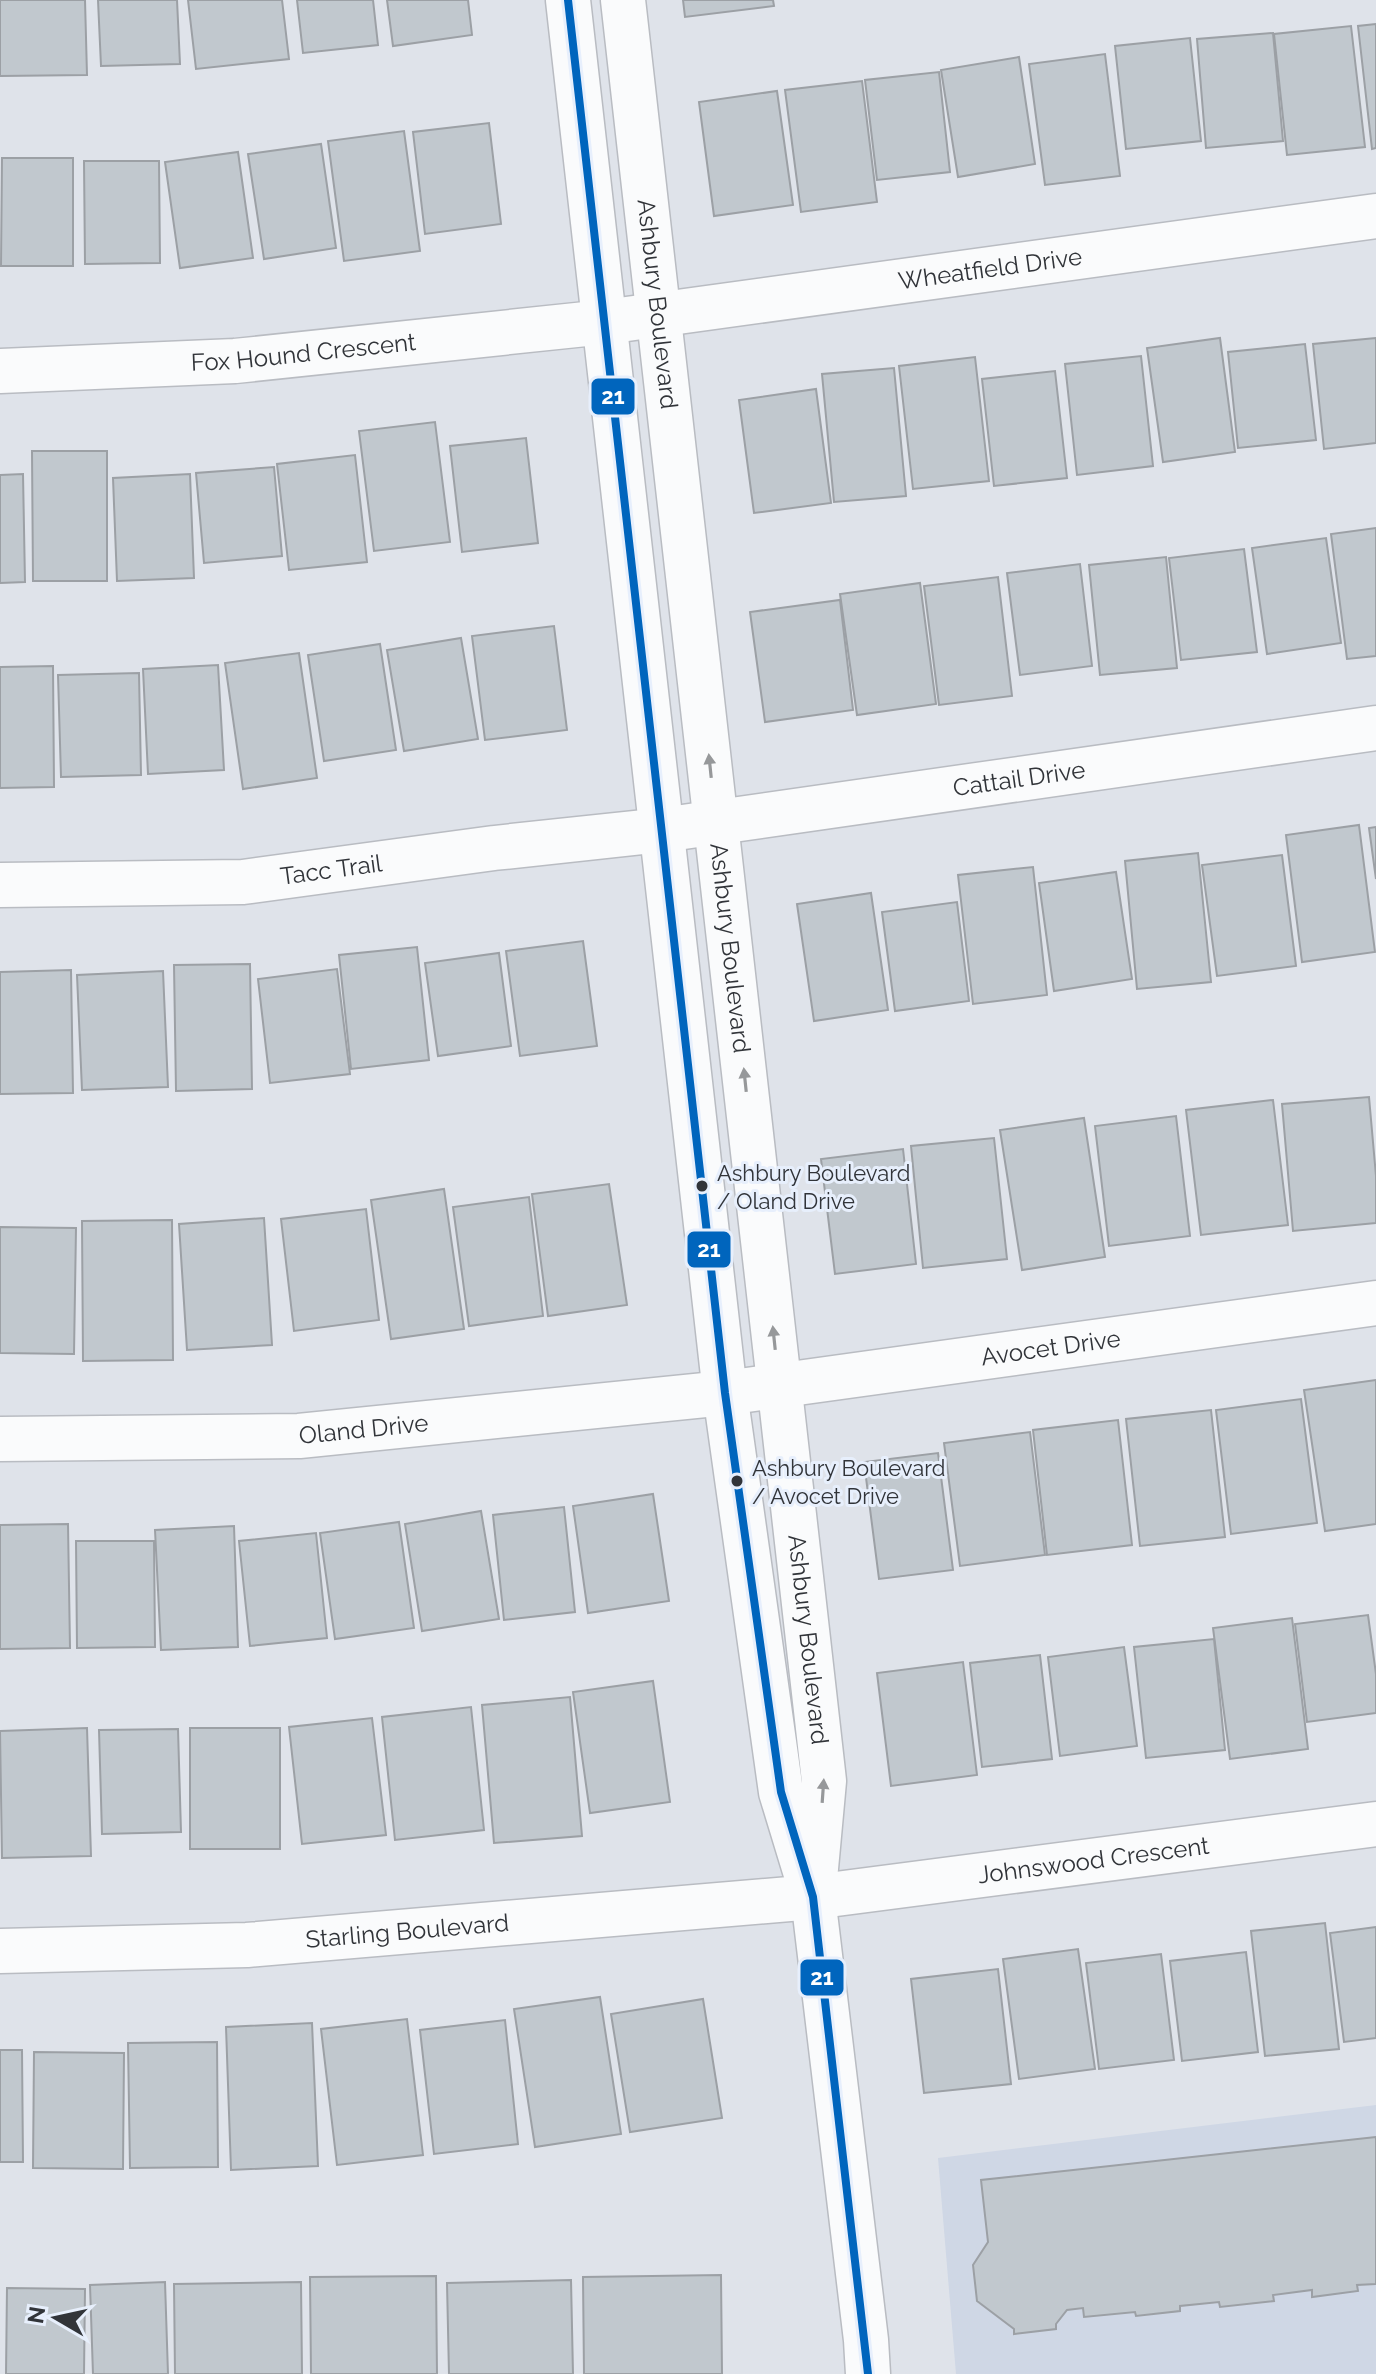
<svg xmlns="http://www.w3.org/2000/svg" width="1376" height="2374" font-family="Raleway,sans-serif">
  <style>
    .built { fill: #cfd7e5 }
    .building { fill: #c1c8ce; stroke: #9ca0a5; stroke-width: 2 }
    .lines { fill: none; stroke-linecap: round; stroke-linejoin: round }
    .minor-casing { stroke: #b9bcc2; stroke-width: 47 }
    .minor { stroke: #fafbfc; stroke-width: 44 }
    .bus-1-casing { stroke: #e7effc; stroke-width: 14 }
    .bus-1 { stroke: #0065bd; stroke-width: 8 }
    .oneway { fill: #96989a }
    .bus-dot { fill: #313439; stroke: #e7effc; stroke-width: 3 }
    .labels { text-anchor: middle; stroke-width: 6; stroke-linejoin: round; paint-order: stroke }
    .bus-label { font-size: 22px; fill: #313439; stroke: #e7effc; text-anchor: start }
    .street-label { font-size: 24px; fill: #313439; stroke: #e7effc }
    .line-badge { stroke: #e7effc; stroke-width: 3 }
    .badge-label { font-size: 22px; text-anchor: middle; font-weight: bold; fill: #fff }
  </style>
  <rect width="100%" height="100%" fill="#dfe3ea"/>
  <path class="built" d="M1376,2105V2374H956L938,2158Z"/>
  <g class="building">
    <path d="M0,0H85L87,75L0,76Z"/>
    <path d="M98,0H177L180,64L101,66Z"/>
    <path d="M188,0H282L289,59L196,69Z"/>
    <path d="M297,0H373L378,45L303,53Z"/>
    <path d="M387,0H468L472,35L393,46Z"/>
    <path d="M683,0H773L774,6L685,17Z"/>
    <path d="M1376,24V148L1372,149L1358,26Z"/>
    <path d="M1351,26L1365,147L1287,155L1274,34Z"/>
    <path d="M1273,33L1283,141L1206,148L1197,39Z"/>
    <path d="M1190,38L1201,141L1126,149L1115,46Z"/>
    <path d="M1105,54L1120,176L1045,185L1029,64Z"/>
    <path d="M1019,57L1035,164L958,177L941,70Z"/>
    <path d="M939,72L950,172L877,180L865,80Z"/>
    <path d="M862,81L877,202L801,212L785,90Z"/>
    <path d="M777,91L793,205L714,216L699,102Z"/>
    <path d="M489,123L501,224L425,234L413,132Z"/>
    <path d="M404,131L420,251L344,261L328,141Z"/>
    <path d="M321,144L336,248L264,259L248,154Z"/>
    <path d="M238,152L253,258L180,268L165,162Z"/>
    <path d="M2,158H73V266H1Z"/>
    <path d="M84,161H159L160,263L85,264Z"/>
    <path d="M1220,338L1235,452L1163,462L1147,348Z"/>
    <path d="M1376,338V443L1324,449L1313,344Z"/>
    <path d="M1305,344L1316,440L1238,448L1228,352Z"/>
    <path d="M1141,356L1153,466L1077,475L1065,364Z"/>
    <path d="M975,357L989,481L913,489L899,366Z"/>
    <path d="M894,368L906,496L834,502L822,374Z"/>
    <path d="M1055,371L1067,478L994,486L982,379Z"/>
    <path d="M816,389L831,503L754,513L739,400Z"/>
    <path d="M435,422L450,542L374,551L359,431Z"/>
    <path d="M526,438L538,543L462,552L450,446Z"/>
    <path d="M32,451H107V581H33Z"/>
    <path d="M355,455L367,562L289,570L277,464Z"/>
    <path d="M274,467L282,556L204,563L196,473Z"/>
    <path d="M23,474L25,582L0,583V475Z"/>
    <path d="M190,474L194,578L117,581L113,478Z"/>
    <path d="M1376,528V656L1347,659L1331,534Z"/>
    <path d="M1326,538L1341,643L1267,654L1252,548Z"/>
    <path d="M1244,549L1257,652L1181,660L1169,558Z"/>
    <path d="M1166,557L1177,668L1100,675L1089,565Z"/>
    <path d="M1080,564L1092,666L1020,675L1007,573Z"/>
    <path d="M998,577L1012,696L939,705L924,586Z"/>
    <path d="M920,583L936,704L857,715L840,594Z"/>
    <path d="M840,600L853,710L765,722L750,612Z"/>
    <path d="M554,626L567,730L485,740L472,636Z"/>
    <path d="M461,638L478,739L404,751L387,650Z"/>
    <path d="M380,644L396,750L324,761L308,655Z"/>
    <path d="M299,653L317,778L243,789L225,663Z"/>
    <path d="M218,665L224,770L148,774L143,669Z"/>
    <path d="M53,666L54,787L0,788V667Z"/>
    <path d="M139,673L141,775L61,777L58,675Z"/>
    <path d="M1359,825L1375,952L1302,962L1286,835Z"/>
    <path d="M1376,827V879L1369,828Z"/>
    <path d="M1198,853L1211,982L1137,989L1125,861Z"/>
    <path d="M1282,855L1296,966L1217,976L1202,865Z"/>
    <path d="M1033,867L1047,995L973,1004L958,875Z"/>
    <path d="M1116,872L1132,979L1054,991L1039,883Z"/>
    <path d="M871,893L888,1010L814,1021L797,904Z"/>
    <path d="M957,902L969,1001L895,1011L882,912Z"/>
    <path d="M583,941L597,1046L520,1056L506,951Z"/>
    <path d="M417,947L429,1060L351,1069L339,955Z"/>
    <path d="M499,953L511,1046L438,1056L425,963Z"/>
    <path d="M250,964L252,1089L176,1091L174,965Z"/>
    <path d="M337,969L350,1074L270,1083L258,979Z"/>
    <path d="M71,970L73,1093L0,1094V972Z"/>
    <path d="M163,971L168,1087L82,1090L77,975Z"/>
    <path d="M1369,1097L1376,1176V1223L1293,1231L1282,1104Z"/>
    <path d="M1273,1100L1288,1225L1201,1235L1186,1110Z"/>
    <path d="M1176,1116L1190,1236L1109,1246L1095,1126Z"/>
    <path d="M1084,1118L1105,1257L1022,1270L1000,1130Z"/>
    <path d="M994,1138L1007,1259L923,1268L911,1146Z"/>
    <path d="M903,1149L916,1264L835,1274L821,1159Z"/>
    <path d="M609,1184L627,1305L548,1316L532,1194Z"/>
    <path d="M444,1189L464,1329L391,1339L371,1200Z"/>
    <path d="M529,1197L543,1316L469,1326L453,1207Z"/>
    <path d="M366,1209L379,1320L294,1331L281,1219Z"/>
    <path d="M264,1218L272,1345L187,1350L179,1224Z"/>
    <path d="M172,1220L173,1360L83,1361L82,1221Z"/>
    <path d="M0,1227L76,1228L74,1354L0,1353Z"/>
    <path d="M1376,1380V1524L1325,1531L1304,1390Z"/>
    <path d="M1301,1399L1317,1523L1231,1534L1216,1410Z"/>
    <path d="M1211,1410L1225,1537L1140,1546L1126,1419Z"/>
    <path d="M1118,1420L1132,1545L1047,1555L1033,1430Z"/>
    <path d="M1030,1432L1045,1555L960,1566L944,1443Z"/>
    <path d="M938,1453L953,1570L879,1579L864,1462Z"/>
    <path d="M653,1494L669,1601L588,1613L573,1506Z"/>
    <path d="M564,1507L575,1612L504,1620L493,1515Z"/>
    <path d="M481,1511L499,1619L422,1631L405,1524Z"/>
    <path d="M399,1522L414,1628L335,1639L320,1533Z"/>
    <path d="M68,1524L70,1648L0,1649V1525Z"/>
    <path d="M234,1526L238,1647L161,1650L155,1530Z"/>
    <path d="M316,1533L327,1638L250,1646L239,1541Z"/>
    <path d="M76,1541H154L155,1647L77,1648Z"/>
    <path d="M1368,1615L1376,1674V1713L1307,1722L1295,1624Z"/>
    <path d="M1292,1618L1308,1749L1230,1759L1213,1628Z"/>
    <path d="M1214,1639L1225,1750L1146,1758L1134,1647Z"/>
    <path d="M1124,1647L1137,1746L1060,1756L1048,1657Z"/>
    <path d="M1040,1655L1052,1759L982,1767L970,1663Z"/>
    <path d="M963,1662L977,1775L891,1786L877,1673Z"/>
    <path d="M653,1681L670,1802L590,1813L573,1692Z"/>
    <path d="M570,1697L582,1836L494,1843L482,1705Z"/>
    <path d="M471,1707L484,1830L395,1840L382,1717Z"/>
    <path d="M372,1718L386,1835L302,1844L289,1727Z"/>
    <path d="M87,1728L91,1856L2,1858L0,1731Z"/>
    <rect x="190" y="1728" width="90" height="121"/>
    <path d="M178,1729L181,1832L102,1834L99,1730Z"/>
    <path d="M1325,1923L1339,2049L1265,2056L1251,1931Z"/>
    <path d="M1376,1927V2038L1344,2042L1330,1933Z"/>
    <path d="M1078,1949L1095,2069L1019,2079L1003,1959Z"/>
    <path d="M1246,1952L1258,2052L1182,2061L1170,1961Z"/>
    <path d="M1161,1954L1174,2060L1099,2069L1086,1963Z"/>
    <path d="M998,1969L1011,2084L924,2093L911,1979Z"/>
    <path d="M600,1997L621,2134L535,2147L514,2009Z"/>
    <path d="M703,1999L722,2118L630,2132L611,2014Z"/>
    <path d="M407,2019L423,2155L337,2165L321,2029Z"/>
    <path d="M505,2020L518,2144L434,2154L420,2030Z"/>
    <path d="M312,2023L318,2166L231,2170L226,2027Z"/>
    <path d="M217,2042L218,2167L130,2168L128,2043Z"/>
    <path d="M0,2050H22L23,2162H0Z"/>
    <path d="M34,2052L124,2053L123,2169L33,2168Z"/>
    <path d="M1376,2137V2284L1357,2285L1358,2291L1312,2297V2290L1273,2295L1274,2301L1220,2307L1219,2302L1180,2306V2311L1136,2316L1135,2312L1084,2317L1083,2308L1067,2310L1056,2324V2329L1014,2334V2329L977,2301L973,2265L988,2242L981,2180Z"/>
    <path d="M721,2275L722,2374H584L583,2277Z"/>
    <path d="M436,2276L437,2374H311L310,2277Z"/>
    <path d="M571,2280L573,2374H449L447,2283Z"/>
    <path d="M165,2282L168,2374H93L90,2285Z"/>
    <path d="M301,2282L302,2374H175L174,2284Z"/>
    <path d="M7,2288L85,2289L84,2374H6Z"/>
  </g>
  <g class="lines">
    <defs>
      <g id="minor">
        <path d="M568,0L725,1393L781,1792L813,1897L866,2340L868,2374"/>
        <path id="s1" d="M623,0L824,1781L815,1879"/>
        <path id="s2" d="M0,371L235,361L605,322L1376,216"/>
        <path id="s3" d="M0,885L243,882L494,848L662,830L1376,728"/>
        <path id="s4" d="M0,1439L299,1436L725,1393L1376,1303"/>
        <path id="s5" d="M0,1951L247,1945L813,1897L1376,1824"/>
      </g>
    </defs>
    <use href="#minor" class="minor-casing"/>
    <use href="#minor" class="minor"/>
    <defs>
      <path id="bus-1" d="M568,0L725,1393L781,1792L813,1897L868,2374"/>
    </defs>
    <use href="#bus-1" class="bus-1-casing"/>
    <use href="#bus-1" class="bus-1"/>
  </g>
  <defs><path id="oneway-solid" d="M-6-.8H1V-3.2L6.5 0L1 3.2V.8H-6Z" transform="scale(2)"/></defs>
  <g class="oneway">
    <use href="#oneway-solid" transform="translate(710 766) rotate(-96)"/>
    <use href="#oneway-solid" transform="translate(745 1080) rotate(-96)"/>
    <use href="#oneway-solid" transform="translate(774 1338) rotate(-96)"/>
    <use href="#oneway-solid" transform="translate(823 1791) rotate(-86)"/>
  </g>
  <g class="bus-dot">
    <circle cx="702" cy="1186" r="7"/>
    <circle cx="737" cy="1481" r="7"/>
  </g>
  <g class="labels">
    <g class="bus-label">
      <text x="717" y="1181">Ashbury Boulevard<tspan x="717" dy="28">/ Oland Drive</tspan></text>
      <text x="752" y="1476">Ashbury Boulevard<tspan x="752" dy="28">/ Avocet Drive</tspan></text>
    </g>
    <g class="street-label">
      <text dy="8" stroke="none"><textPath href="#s2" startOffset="996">Wheatfield Drive</textPath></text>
      <text dy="8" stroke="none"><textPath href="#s1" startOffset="306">Ashbury Boulevard</textPath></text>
      <text dy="8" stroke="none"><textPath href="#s2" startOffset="304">Fox Hound Crescent</textPath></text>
      <text dy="8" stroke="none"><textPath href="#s3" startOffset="1026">Cattail Drive</textPath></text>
      <text dy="8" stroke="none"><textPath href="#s3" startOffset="332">Tacc Trail</textPath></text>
      <text dy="8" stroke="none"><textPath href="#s1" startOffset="954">Ashbury Boulevard</textPath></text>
      <text dy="8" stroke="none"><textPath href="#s4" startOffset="1056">Avocet Drive</textPath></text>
      <text dy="8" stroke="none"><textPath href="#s4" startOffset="364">Oland Drive</textPath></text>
      <text dy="8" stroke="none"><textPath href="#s1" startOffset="1650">Ashbury Boulevard</textPath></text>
      <text dy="8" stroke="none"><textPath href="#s5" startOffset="1098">Johnswood Crescent</textPath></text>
      <text dy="8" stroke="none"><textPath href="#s5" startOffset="408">Starling Boulevard</textPath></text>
    </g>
  </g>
  <g class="line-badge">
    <rect x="590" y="377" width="46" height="39" rx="8" fill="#0065bd"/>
    <rect x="686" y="1230" width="46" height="39" rx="8" fill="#0065bd"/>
    <rect x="799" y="1958" width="46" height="39" rx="8" fill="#0065bd"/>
  </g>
  <g class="badge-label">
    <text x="613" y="404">21</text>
    <text x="709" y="1257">21</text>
    <text x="822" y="1985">21</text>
  </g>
  <g transform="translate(56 2318) rotate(279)" stroke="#e7effc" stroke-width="6" paint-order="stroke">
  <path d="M0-6L14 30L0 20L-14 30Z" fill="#313439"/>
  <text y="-12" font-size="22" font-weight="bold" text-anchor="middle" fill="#313439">N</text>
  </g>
</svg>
